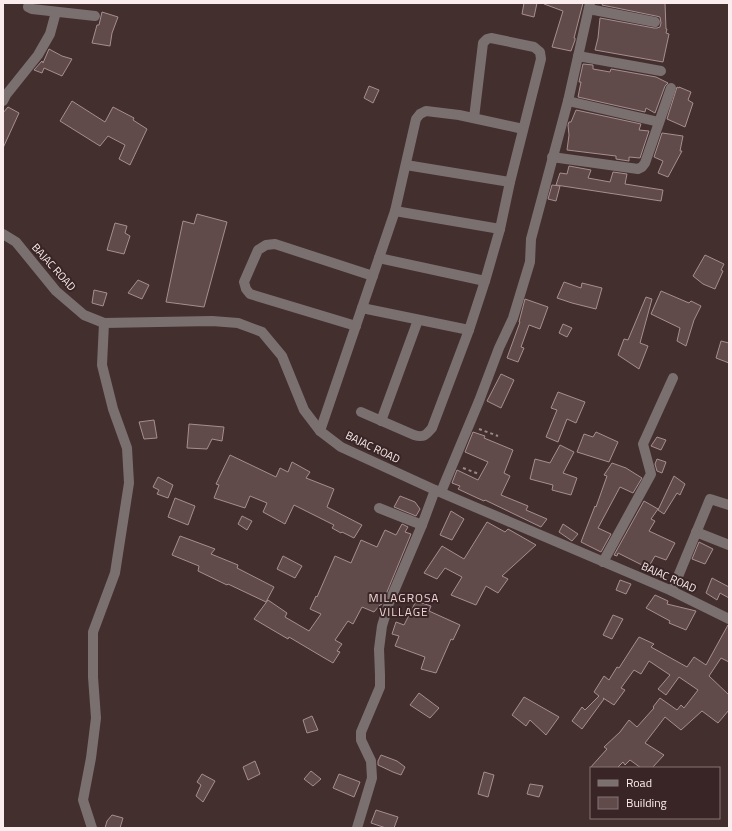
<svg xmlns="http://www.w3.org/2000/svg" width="732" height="831" font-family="'Titillium Web',sans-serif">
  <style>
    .building { fill: #614a4a; stroke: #a88e8e }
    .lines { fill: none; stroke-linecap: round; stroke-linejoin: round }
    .path { stroke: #9b8a8a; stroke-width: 2; stroke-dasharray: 3 3; stroke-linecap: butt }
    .minor { stroke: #7b7070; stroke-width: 10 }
    .labels { text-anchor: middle; stroke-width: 4; stroke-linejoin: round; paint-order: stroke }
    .street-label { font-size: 11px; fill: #fbeded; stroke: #392525 }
    .neighbourhood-label { font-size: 12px; letter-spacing: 1px; fill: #f2d6d6; stroke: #392525 }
  </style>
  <rect width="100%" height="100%" fill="#442f2f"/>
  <g class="building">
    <path d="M524,3H537L534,17L522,14Z"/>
    <path d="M544,3H583L574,38H575V40L571,51L552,47L563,11L544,4Z"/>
    <path d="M603,3H665L666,29H667L666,33L669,34L663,62L595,50L598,38L600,18L654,28H657L660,27L661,23L660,17L656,16L602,5Z"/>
    <path d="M102,12L118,17L112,33L110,46L92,43L97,25H99Z"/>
    <path d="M49,49L62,56L72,59L62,76L44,68L42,73L34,70L42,61L43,63Z"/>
    <path d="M583,64L593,65V69L610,72L611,69L656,77L668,83L665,86L655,113L646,108L645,112L578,97L581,82H579Z"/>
    <path d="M369,86L379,90L373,103L364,98Z"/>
    <path d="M677,87L679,88V87L691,92L688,100L693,103L685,127L667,119Z"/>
    <path d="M72,101L105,122L113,107L134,118L133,120L147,129L130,165L119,159L125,145L108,136L100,146L60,121Z"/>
    <path d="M8,107L19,113L3,148V113Z"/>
    <path d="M576,110L641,124L639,130L649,131L640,158L629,157V161L616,159V156L567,150L569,135L568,125L569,122H571Z"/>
    <path d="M662,133L683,136L680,151H682L668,177L658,173L663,161L654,157Z"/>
    <path d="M569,166L591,170L588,178L610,182L613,172L627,174L625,184L663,190L661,201L556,185L560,173L567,174Z"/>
    <path d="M552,185L560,186L556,201L548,199Z"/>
    <path d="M197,214L227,222L204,307L166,302L183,221L194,224Z"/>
    <path d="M115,223L127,226L125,233L130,236L124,254L107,250Z"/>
    <path d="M705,255L724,264L721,270L723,271L715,289L703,284L693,276Z"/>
    <path d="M138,280L149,285L142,299L128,293Z"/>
    <path d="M564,282L581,288L582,283L602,288L596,309L572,303L557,298Z"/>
    <path d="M94,290L107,293L103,306L92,303Z"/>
    <path d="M661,291L689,303L691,301L701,306L694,320L686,346L677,341L680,328L651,314Z"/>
    <path d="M646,297L652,299L640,343L648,346L639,369L618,355L624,339L628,340Z"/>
    <path d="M525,299L548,307L540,329L529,325L521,347L524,348L518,362L507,358L520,322H519Z"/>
    <path d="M563,324L572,328L567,337L559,333Z"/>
    <path d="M721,341L729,343V363L716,358Z"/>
    <path d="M501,374L514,380L501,408L487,401Z"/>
    <path d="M558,392L585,402L576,423L567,419L558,442L546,437L557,410L551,408Z"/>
    <path d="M154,420L157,438L144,439L139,422Z"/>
    <path d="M189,424L224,427L222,441L212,439L207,449L187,448Z"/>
    <path d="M473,432L485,436L484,438L513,450L504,473L510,476L501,495L528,506L526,510L547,519L541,527L485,500L484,501L473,496L458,489L460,486L452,483L457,470L478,480L488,462L465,452Z"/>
    <path d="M596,432L618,442L609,462L577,452L584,434L593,437Z"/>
    <path d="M657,437L666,440L661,450L651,446Z"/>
    <path d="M560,445L574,452L563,473L577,478L571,495L552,490L553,485L530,479L535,459L550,463Z"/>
    <path d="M230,455L276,477L280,468L288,472L292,462L310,472L306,478L334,489L327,507L362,525L354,538L342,532L341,533L332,528L334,525L294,505L285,524L263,512L267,503L250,496L245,508L214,498L219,485L216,484Z"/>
    <path d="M657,459L666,462L662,473L657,471L655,464Z"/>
    <path d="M612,463L626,468L642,478L633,493L620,487L598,528L611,534L601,552L581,542L595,506L596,507L607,476L604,475Z"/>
    <path d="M674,476L685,484L680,495L677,493L664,514L658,510Z"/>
    <path d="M158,477L173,485L168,498L157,494L159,490L153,487Z"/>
    <path d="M400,496L415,502L420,509L416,516L394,507Z"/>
    <path d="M175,498L195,506L188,525L168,517Z"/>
    <path d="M644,501L658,509L651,519L655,521L649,531L675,543L666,560L655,556L648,568L618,553L617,556L614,555Z"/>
    <path d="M451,511L464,519L452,540L440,535Z"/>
    <path d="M242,516L252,521L247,530L238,524Z"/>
    <path d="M487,522L505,532L508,529L536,545L502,576L508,579L498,593L486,586L476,605L451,595L462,577L445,568L437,579L424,573L442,546L464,559Z"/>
    <path d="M402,524L408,527L405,532L411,534L382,604L380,605L374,612L362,607L353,624L348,621L335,640L342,644L337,651L340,652L333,663L321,656L289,637L288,639L254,619L268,600L287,613L285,617L309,631L321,614L310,609L316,596L317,597L335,556L351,563L361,540L377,547L385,530L396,535Z"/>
    <path d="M563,524L578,534L572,541L559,532Z"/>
    <path d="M180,536L215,549L211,554L238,565L237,568L274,587L266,602L228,584L227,585L198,571L199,566L172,555Z"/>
    <path d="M699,542L713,549L705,564L692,559Z"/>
    <path d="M283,556L302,566L295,578L277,569Z"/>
    <path d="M712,578L729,587V598L720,593L717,600L706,593Z"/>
    <path d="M620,580L631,584L626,594L616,590Z"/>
    <path d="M655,595L668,601L667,604L696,611L686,630L669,623L670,621L646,608Z"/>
    <path d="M416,601L431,606L429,611L460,625L453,640L451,639L436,673L421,669L425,657L395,646L399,636L392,634L396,622L404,625Z"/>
    <path d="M613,615L623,619L612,639L603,635Z"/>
    <path d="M728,625H729V662L721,658L709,676L729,695V710L718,723L702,711L681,730L665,717L645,743L664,755L652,768H641L630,760L625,765L623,762L617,768H590L607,749L604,747L620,732L629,720L637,727L654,708L653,707L660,698L677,710L681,705L684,708L698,690L679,677L666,695L658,689L670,675L649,661L641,674L634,670L621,688L625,690L614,705L603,698L604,699L582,729L572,721L582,707L585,710L599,696L594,692L604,676L609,680L617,667L619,668L639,637L654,644L651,647L687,667L694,657L706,665Z"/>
    <path d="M419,693L439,708L430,718L410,705Z"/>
    <path d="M524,697L559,717L546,735L530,720L526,726L512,715Z"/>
    <path d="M312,716L318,730L307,733L303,720Z"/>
    <path d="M381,755L397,761L405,767L401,775L393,772L378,765V761Z"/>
    <path d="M255,761L260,774L248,780L243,767Z"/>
    <path d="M311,771L321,779L313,786L304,779Z"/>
    <path d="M484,772L494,775L488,797L478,794Z"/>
    <path d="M202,774L215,781L203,802L196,796L201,785L197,782Z"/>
    <path d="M339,774L360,782L354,797L333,788Z"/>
    <path d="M530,784L543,786L539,797L527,794Z"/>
    <path d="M376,810L398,817L394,828H386L371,823Z"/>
    <path d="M112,815L123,818L120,828H105L107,821Z"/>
  </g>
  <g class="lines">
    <g class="path">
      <path d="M479,429L498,436"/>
      <path d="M463,468L479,474"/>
    </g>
    <g class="minor">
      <path d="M29,3L28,7L32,9L95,16"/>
      <path d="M589,9L655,22"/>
      <path d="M578,56L661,71"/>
      <path d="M3,101L6,95L38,55L50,34L56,12"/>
      <path d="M568,101L659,122"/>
      <path d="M552,157L638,169L642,167L645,163L671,88"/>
      <path d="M406,165L510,182"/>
      <path d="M395,211L500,229"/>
      <path d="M3,234L16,242L56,291L84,315L104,323L212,321L238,323L262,332L282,356L304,410L320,431L341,447L435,490L672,591L729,619"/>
      <path d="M379,258L485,281"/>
      <path d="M362,308L469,330"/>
      <path d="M356,326L250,294L246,289L244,282L258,250L266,245L275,244L373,276"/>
      <path d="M361,412L414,435C424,438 426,435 432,428L469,330L485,281L500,229L510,182L541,59L540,52L534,47L491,38L487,39L483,43L474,118"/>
      <path d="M381,421L418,320"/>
      <path d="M320,431L395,211L416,119L420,114L426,111L459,115L523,129"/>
      <path d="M441,492L479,401L499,348L513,318L530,262L531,239L568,101L590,3"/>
      <path d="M379,508L422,525"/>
      <path d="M696,532L729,545"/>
      <path d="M603,562L651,474L643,444L673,378"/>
      <path d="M672,591L710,499L729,505"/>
      <path d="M92,828L83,800L91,758L96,718L93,677V632L115,573L129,483L127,448L113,409L102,365L104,323"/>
      <path d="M357,828L372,778L371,761L361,740V732L380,687V675L379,649L382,626L389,603L422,525L435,490"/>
    </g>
  </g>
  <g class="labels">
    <g class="street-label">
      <text transform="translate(54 267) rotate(48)" y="4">BAJAC ROAD</text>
      <text transform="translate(373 447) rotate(26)" y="4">BAJAC ROAD</text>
      <text transform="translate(669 577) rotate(24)" y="4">BAJAC ROAD</text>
    </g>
    <g class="neighbourhood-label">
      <text x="404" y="602">MILAGROSA<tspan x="404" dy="14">VILLAGE</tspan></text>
    </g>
  </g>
  <rect width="732" height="831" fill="none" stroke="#fbeded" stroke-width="8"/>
  <rect x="590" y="767" width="130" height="52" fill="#392525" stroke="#877575"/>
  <rect x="598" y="780" width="20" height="6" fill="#7b7070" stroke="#877575"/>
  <text x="626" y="787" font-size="12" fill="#fbeded">Road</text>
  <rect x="598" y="797" width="20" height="12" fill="#614a4a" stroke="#877575"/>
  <text x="626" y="807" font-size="12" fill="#fbeded">Building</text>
</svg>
